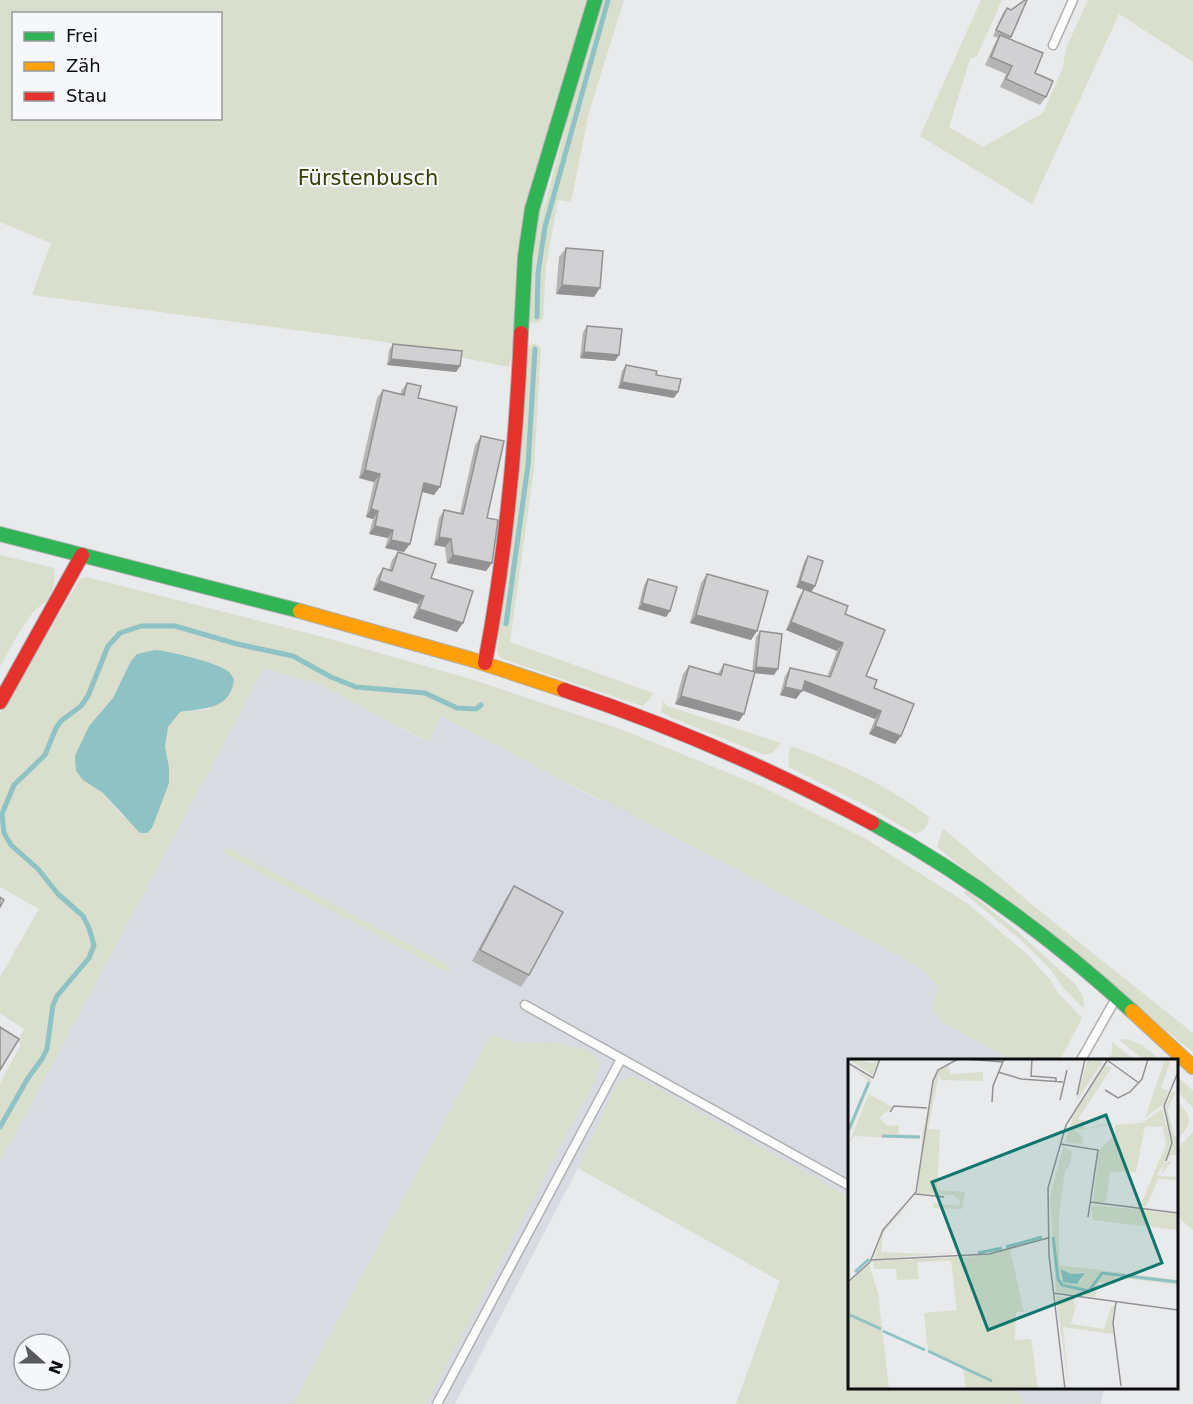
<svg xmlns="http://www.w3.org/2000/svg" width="1193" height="1404" font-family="'DejaVu Sans',sans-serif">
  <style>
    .built { fill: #d8dce2; fill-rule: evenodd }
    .green { fill: #d9decd; fill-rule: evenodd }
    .water { fill: #8ec2c5 }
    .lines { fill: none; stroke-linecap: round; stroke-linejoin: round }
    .stream { stroke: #8ec2c5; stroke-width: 5 }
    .lane-casing { stroke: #afb0b2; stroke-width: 11 }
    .fast-casing { stroke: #afb0b2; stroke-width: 16 }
    .slow-casing { stroke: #afb0b2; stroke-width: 16 }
    .jam-casing { stroke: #afb0b2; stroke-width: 16 }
    .lane { stroke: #fcfcfc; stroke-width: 8 }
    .fast { stroke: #30b455; stroke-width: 14 }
    .slow { stroke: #ff9f0a; stroke-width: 14 }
    .jam { stroke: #e5322d; stroke-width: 14 }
    .wall { fill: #b4b4b5 }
    .shaded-wall { fill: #929294 }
    .building { fill: #d1d1d3; stroke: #929294; stroke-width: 1.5 }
    .labels { text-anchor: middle; stroke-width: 4.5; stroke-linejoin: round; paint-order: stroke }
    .park-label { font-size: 21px; fill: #353f00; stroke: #f5f7fb }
    .inset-river { fill: none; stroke: #8ec2c5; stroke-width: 3 }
    .inset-road { fill: none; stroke: #919293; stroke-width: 1.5 }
    .view { fill: #0f766e; fill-opacity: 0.15; stroke: #0f766e; stroke-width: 3 }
    .inset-edge { fill: none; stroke: #0c0d0e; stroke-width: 3 }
  </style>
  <rect width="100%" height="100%" fill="#e9eaec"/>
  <path class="built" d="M264,667L316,683L428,742L441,716L601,801L603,798L918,966L938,987L932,1006L940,1021L1012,1060H850V1388H1104L1101,1404H736L780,1281L578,1168L455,1404H0V1162ZM24,1344H60V1380H24Z"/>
  <g class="green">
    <path d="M0,0H587L509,367L379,341L32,295L51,243L0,222ZM14,14H220V118H14Z"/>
    <path d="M599,0H624L589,112L571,202L558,200L546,266L543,319L538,323L526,322L528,268Z"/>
    <path d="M981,0H1002L977,56L970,59L949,127L983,147L1043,113L1063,67L1066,48L1088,0H1193V62L1119,14L1032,204L920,136Z"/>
    <path d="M535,343L541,348L534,469L510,642L653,693L650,699L642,706L500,658L497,651L526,348Z"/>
    <path d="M0,555L54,568C57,576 53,591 48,599C43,605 36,608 31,615C19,631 9,650 0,667Z"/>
    <path d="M86,577L323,637L471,679L623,730L765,788L866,839L968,904L1028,955L1050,980L1058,993L1082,1018L1060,1060H1012L940,1021L932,1006L938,987L918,966L603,799L602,801L441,716L429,742L316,683L264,668L0,1162V1083L21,1044L17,1042L24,1029L0,1013V977L39,909L0,887V713L80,579ZM155,650L175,653L210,709L180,712L168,727L165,747L169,767L152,828L123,817L103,793L83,780L89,726L113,698L131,661Z"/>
    <path d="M663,701L667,706L781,743L773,753L764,755L670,717L661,712Z"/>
    <path d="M791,746C839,763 889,786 929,817C927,827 925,831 915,834L867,806L789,767L788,754Z"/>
    <path d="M944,829L1030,903L1193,1033V1052L937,847L942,832Z"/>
    <path d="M227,847L448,965L450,968L449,971L446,972L225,854L222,852Z"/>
    <path d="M966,890L1016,930L1076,985L1083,997L1084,1009L1063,988L1051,970L1023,942L964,893Z"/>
    <path d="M491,1034L517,1043L555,1042L589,1051L601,1060L594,1082L426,1404H293Z"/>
    <path d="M1127,1039L1142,1045L1161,1060H1145L1119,1040Z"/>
    <path d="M1112,1042L1135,1060H1106L1112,1054Z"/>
    <path d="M1176,1075L1193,1091V1108L1177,1091Z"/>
    <path d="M631,1076L652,1085L849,1197L850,1388H1016L1024,1404H736L780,1281L578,1168L617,1083Z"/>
    <path d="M1176,1100C1193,1118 1193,1122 1177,1140Z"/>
    <path d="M1193,1132V1230L1177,1216L1176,1150Z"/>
  </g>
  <path class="water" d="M155,650C169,651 219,663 229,672C231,674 233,677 234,680C230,710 204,708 180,712L168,727L165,747L169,767V783L152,828L147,833H140L103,793L83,780L76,771L75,756L89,726L113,698L131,661L137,654Z"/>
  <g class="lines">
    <g class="stream">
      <path d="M537,317L538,273L545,227L608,0"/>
      <path d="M506,624L528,465L535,349"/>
      <path d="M0,1127L28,1078L42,1059L47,1049L53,1005L57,996L89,958L94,945L89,928L83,916L58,894L38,869L11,845L4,833L2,814L14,785L45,755L56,728L61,721L81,706L88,696L108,646L120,633L141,626H175L237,644L293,656L331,677L356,687L425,693L457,708L476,709L481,705"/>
    </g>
    <defs>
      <g id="lane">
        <path d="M1053,45L1073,0"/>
        <path d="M525,1005L850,1186"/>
        <path d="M1081,1060L1115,1000"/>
        <path d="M437,1404L621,1059"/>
      </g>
      <g id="fast">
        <path d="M521,333L525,257L532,209L595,0"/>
        <path d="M0,534L300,611"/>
        <path d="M872,823C967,875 1052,938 1132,1011"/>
      </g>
      <g id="slow">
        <path d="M300,611L470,659L564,690"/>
        <path d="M1132,1011L1193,1067"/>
      </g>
      <g id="jam">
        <path d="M485,663C506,554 516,444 521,333"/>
        <path d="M564,690C670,725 773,770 872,823"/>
        <path d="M0,702L82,555"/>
      </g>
    </defs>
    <use href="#lane" class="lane-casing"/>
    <use href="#fast" class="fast-casing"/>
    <use href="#slow" class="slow-casing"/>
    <use href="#jam" class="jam-casing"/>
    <use href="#lane" class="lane"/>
    <use href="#fast" class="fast"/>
    <use href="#slow" class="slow"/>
    <use href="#jam" class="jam"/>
  </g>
  <g class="wall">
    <path d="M1007,8L1011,37L1010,39L1035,73L1046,97L1040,105L1000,87L1006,74L985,65L995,43L998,38L993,36L1003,13Z"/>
    <path d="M566,248L594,297L556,294L559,257Z"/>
    <path d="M587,326L615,361L580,358L583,332Z"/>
    <path d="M393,344L460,366L456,372L387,365L389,350Z"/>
    <path d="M626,365L656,375L674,398L618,388L622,371Z"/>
    <path d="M407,383L418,398L434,495L422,492L404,552L385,548L388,538L369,534L373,519L366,517L374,482L359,478L377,398L383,390L401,394V391Z"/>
    <path d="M481,436L487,518L492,563L486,571L447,563L445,547L434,545L439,518L444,510L460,513L475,445Z"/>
    <path d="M398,552L431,578L457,632L413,618L418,604L373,590L377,577L383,568L389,570L392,560Z"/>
    <path d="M808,556L815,586L811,592L845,614L866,676L874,688L901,736L895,744L869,734L875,719L802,690L796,699L780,695L785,676L790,668L827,677L837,651L786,630L799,597L804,590L796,587L804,562Z"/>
    <path d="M707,574L757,631L751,640L690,623L701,583Z"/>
    <path d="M648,579L670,611L666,617L638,609L644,585Z"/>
    <path d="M760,631L774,675L755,673L739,721L675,704L683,674L689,666L718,674L719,672L724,664L752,672L756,637Z"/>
    <path d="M514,886L529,975L521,987L472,961L506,898Z"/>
  </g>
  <g class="shaded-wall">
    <path d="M562,285L600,288L594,297L556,294Z"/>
    <path d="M584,352L619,355L615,361L580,358Z"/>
    <path d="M391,359L460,366L456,372L387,365Z"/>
    <path d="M622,382L678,392L674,398L618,388Z"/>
    <path d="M365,470L380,474L374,482L359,478Z"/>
    <path d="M424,483L440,487L434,495L419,491Z"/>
    <path d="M371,509L378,511L373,519L366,517Z"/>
    <path d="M375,526L393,530L388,538L369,534Z"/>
    <path d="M439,537L451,539L445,547L434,545Z"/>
    <path d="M391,540L410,544L404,552L385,548Z"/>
    <path d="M453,555L492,563L486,571L447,563Z"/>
    <path d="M379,581L424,596L418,604L373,590Z"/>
    <path d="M800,581L815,586L811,592L796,587Z"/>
    <path d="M642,603L670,611L666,617L638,609Z"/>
    <path d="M419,609L463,623L457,632L413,618Z"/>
    <path d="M696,615L757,631L751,640L690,623Z"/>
    <path d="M791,622L843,643L837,651L786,630Z"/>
    <path d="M756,667L778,669L774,675L752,673Z"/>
    <path d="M805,681L881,711L875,719L799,689Z"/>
    <path d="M785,687L802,691L796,699L780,695Z"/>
    <path d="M681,696L744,714L739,721L675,704Z"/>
    <path d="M875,726L901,736L895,744L869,734Z"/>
  </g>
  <g class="building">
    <path d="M1025,0H1027L1011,37L996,30L1007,8L1011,10Z"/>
    <path d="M1000,35L1043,53L1035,73L1053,81L1046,97L1006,79L1012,66L991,57Z"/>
    <path d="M566,248L603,251L600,288L562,285Z"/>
    <path d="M587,326L622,329L619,355L584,352Z"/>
    <path d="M393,344L462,351L460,366L391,359Z"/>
    <path d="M626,365L657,371L656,375L681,379L678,392L622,382Z"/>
    <path d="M407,383L421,386L418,398L457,407L440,487L424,483L410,544L391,540L393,530L375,526L378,511L371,509L380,474L365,470L383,390L404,395Z"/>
    <path d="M481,436L504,441L487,518L498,520L492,563L453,555L451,539L439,537L444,510L463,514Z"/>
    <path d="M398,552L436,564L431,578L473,591L463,623L419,609L424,596L379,581L383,568L392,571Z"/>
    <path d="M808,556L823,561L815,586L800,581Z"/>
    <path d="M707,574L768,591L757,631L696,615Z"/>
    <path d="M648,579L677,587L670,611L642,603Z"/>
    <path d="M804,589L848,606L845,614L885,630L866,676L877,680L874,688L914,704L901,736L875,726L881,711L805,681L802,691L785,687L790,668L830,677L843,643L791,622Z"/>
    <path d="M760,631L782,634L778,669L756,667Z"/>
    <path d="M724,664L755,672L744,714L681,696L689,666L721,675Z"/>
    <path d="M514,886L563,912L529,975L480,950Z"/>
    <path d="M0,897L4,900L0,907Z"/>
    <path d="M0,1027L19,1039L0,1070Z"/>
  </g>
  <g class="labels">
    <g class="park-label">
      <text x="368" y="185">Fürstenbusch</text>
    </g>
  </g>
  <g transform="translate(848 1059)">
    <rect width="330" height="330" fill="#e9eaec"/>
    <path d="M0,0L23,4L32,0L24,16ZM240,0H253L254,4L227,44ZM317,0H323L313,29L320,32L317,44L297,59ZM100,7L103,15L135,13V22L93,21L91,15L80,70L92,71L89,131L117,133L114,150L85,149V144L111,147L112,142L105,136L69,135L75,73L85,23L90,12ZM257,7L264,8L230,60L237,62L235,70L263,64H270L234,71L226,70L235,79L234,85L217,83L226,55ZM5,9L24,21L0,79V69L20,21ZM324,33H328L319,50L326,77H330V96H322L316,105L325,101L313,116L316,105L309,115L311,117L330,118V121L310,120L298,148L292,147L318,86L315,68L297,67L288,113H262L258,143H245L251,91L267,76V66L294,64L314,50L324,87L317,50ZM21,35L44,48L31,59L40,67L51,66L50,75L72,76L71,80L6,77L0,86ZM215,88L224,92L222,106L217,111L211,158V206L330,221V226L269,218L266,225L251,223L247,238L208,233L202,138ZM214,209L223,215L236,213L233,223H216ZM68,137L35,174L33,193L83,195L155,190L26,200L35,172ZM246,146L330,155V171L245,161L243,148ZM162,190L176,253H168L167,281L183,280L190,330H118L115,310L80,293L76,254L109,251L103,202L69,203L71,220L49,221L48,210H26L25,202L133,197ZM21,205L30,234L41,330H0V225ZM208,237L226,239V248L230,240L223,265L256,270L263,248L267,246L265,275L215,268L221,329Z" fill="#d9decd" fill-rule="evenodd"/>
    <path d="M213,210L223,215L237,214L229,225L215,223Z" fill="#8ec2c5"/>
    <path class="inset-river" d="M1,70L21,23M34,77L72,78M205,178L210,220L214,226L241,232L254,214L330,223M158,188L194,178M130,194L154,189M7,213L21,200M2,256L33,270M35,272L77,291M80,292L144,322"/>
    <path class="inset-road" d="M120,0L155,3M259,1L291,24M0,4L25,19L32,0M150,13L173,20L215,23M183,17L208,19V23M183,18L184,0M257,31L270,39L282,33L294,20L300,0M229,36L237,0M212,41L219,11M144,43L145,27L156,0M42,53L46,47L79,49M212,85L250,91L240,158M318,102L324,84L316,47L330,13M67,135L96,138M242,143L330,154M23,201L141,195L200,179M0,223L22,203L35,171L68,133L85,22L90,11L110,0M205,234L330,251M268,243L265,264L273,327M217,330L201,196L200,129L218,66L260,0"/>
    <path class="view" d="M258,56L314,204L140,271L84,123Z"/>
    <rect width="330" height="330" class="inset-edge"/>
  </g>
  <rect x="12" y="12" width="210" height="108" fill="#f5f7fb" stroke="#98999c" stroke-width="1.5"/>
  <rect x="24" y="32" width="30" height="9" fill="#30b455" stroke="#98999c" stroke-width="1.5"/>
  <text x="66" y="42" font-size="18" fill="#0c0d0e">Frei</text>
  <rect x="24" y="62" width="30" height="9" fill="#ff9f0a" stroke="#98999c" stroke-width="1.5"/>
  <text x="66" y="72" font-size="18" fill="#0c0d0e">Zäh</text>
  <rect x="24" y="92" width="30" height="9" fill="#e5322d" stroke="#98999c" stroke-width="1.5"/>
  <text x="66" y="102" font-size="18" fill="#0c0d0e">Stau</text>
  <g transform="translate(42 1362) rotate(111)"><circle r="28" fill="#f5f7fb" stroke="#98999c" stroke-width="1.5"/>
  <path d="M0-4.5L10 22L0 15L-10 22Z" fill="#595a5c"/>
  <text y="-9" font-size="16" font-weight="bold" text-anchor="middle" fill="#0c0d0e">N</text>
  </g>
</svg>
